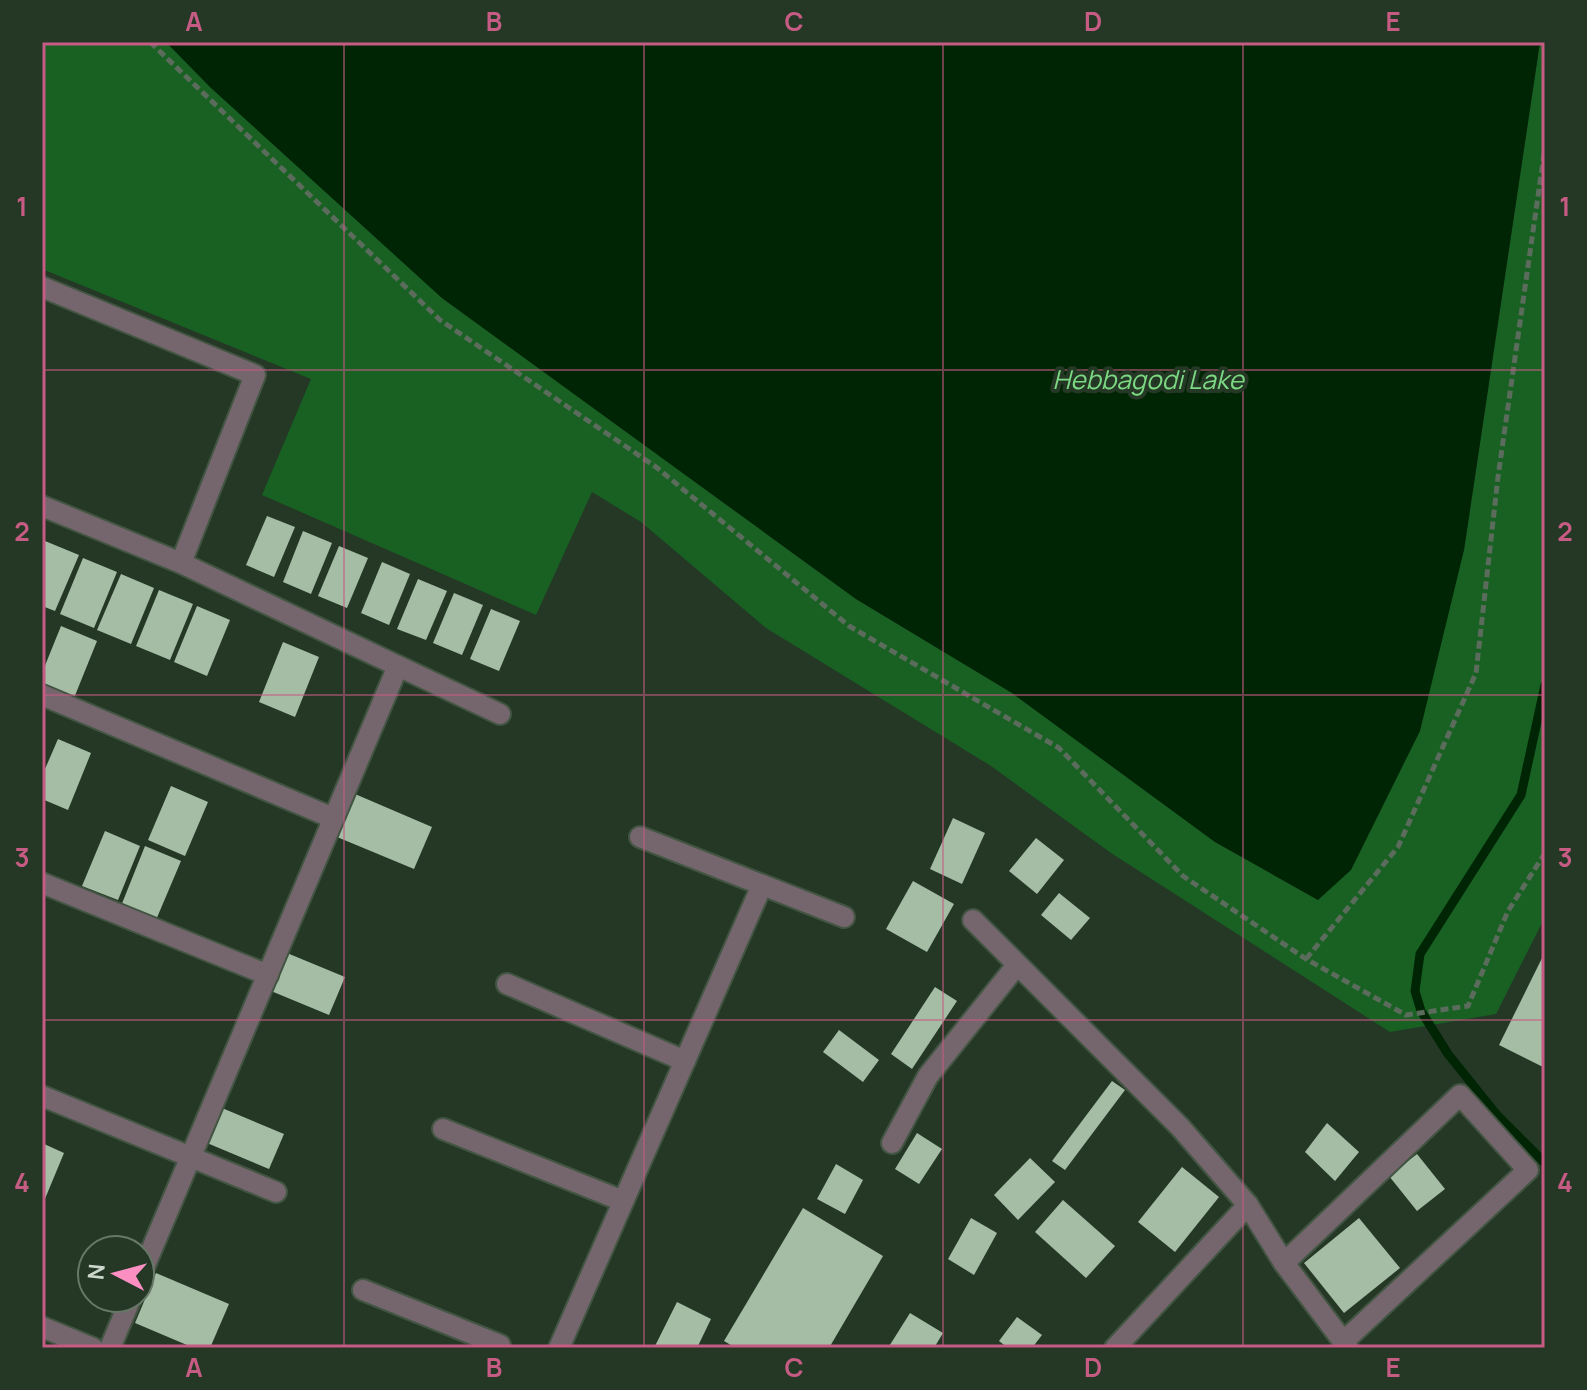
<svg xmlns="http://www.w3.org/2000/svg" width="1587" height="1390" font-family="Manrope,sans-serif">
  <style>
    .green { fill: #186123 }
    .water { fill: #002505 }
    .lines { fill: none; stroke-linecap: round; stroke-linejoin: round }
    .stream { stroke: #002505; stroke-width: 9 }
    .building { fill: #a5bda5 }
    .minor-casing { stroke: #425543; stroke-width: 24 }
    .path { stroke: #5b6c5c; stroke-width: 5; stroke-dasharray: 8 4; stroke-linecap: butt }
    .minor { stroke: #74666c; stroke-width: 20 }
    .grid { fill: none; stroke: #c65b83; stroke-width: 2; stroke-opacity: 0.55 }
    .labels { text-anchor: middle; stroke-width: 8; stroke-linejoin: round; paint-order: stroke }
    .water-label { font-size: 26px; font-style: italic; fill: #7cd882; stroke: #243825 }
    .neatline { fill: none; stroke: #c65b83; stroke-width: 3 }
    .grid-label { font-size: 26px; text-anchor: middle; font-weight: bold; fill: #c65b83 }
  </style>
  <rect width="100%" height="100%" fill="#243825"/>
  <path class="green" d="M42,42H166L210,87L442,298L856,599L1012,693L1215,842L1318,900L1464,550L1540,42H1545V917L1496,1014L1390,1032L1111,853L991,766L766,628L641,522L592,492L536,615L262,495L311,379L42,269Z"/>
  <path class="water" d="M166,42H1540L1464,550L1420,731L1351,870L1318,900L1215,842L1012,693L856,599L442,298L210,87Z"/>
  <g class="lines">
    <path class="stream" d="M1545,685L1521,795L1420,954L1415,991L1421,1011L1448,1054L1497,1115L1545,1163"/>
  </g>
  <g class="building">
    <path d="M267,516L295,527L274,577L246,565Z"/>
    <path d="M303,531L332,543L311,594L283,582Z"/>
    <path d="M45,541L79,555L55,611L42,606V548Z"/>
    <path d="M339,546L368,558L347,608L318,596Z"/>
    <path d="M83,558L117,572L94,628L60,614Z"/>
    <path d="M382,562L410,574L389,625L361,613Z"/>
    <path d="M121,574L154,588L131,644L97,630Z"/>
    <path d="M418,579L447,591L426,640L397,629Z"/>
    <path d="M159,590L193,604L170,660L136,646Z"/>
    <path d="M454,593L483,605L462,655L433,643Z"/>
    <path d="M197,606L230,620L207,676L174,662Z"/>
    <path d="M491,609L520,621L499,671L470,659Z"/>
    <path d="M61,626L97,641L74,698L42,685V673Z"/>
    <path d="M283,642L319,657L295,717L259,702Z"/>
    <path d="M58,739L91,753L68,810L42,799V776Z"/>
    <path d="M171,786L208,802L185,856L148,840Z"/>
    <path d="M355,794L432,827L414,869L337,837Z"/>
    <path d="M953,818L985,833L962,884L930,869Z"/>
    <path d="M105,831L140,846L118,900L82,886Z"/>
    <path d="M1036,838L1064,860L1037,894L1009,871Z"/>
    <path d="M145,846L181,861L156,920L121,906Z"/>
    <path d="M913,881L954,904L927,952L886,929Z"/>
    <path d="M1059,893L1090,918L1071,940L1041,915Z"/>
    <path d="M1545,952V1068L1499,1045Z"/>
    <path d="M287,953L345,977L329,1015L271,991Z"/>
    <path d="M935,987L957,1001L912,1069L891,1054Z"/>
    <path d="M839,1030L879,1060L863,1082L823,1052Z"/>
    <path d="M1112,1081L1125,1090L1065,1170L1052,1161Z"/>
    <path d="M222,1108L284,1134L269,1169L207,1143Z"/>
    <path d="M1327,1123L1359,1152L1335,1181L1305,1152Z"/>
    <path d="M917,1133L942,1149L919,1184L895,1169Z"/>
    <path d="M42,1143L64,1153L42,1206Z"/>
    <path d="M1417,1154L1445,1189L1417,1211L1389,1176Z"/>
    <path d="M1030,1158L1055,1182L1018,1220L994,1195Z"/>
    <path d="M836,1164L863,1180L845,1214L817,1199Z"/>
    <path d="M1182,1167L1219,1197L1175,1252L1138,1222Z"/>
    <path d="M1063,1200L1115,1246L1086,1278L1035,1232Z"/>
    <path d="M803,1208L883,1256L829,1348H736L724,1341Z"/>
    <path d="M971,1218L997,1233L974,1275L948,1259Z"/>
    <path d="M1359,1218L1400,1268L1344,1313L1304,1263Z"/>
    <path d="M156,1273L229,1304L210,1348H194L135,1323Z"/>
    <path d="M677,1302L711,1319L697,1348H654Z"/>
    <path d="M910,1313L943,1333L934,1348H888Z"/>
    <path d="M1017,1317L1042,1335L1032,1348H1008L999,1341Z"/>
  </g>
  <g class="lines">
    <defs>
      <g id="minor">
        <path d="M42,287L255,375L181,563L398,666L140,1277"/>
        <path d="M42,506L181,563"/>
        <path d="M398,666L500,714"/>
        <path d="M42,695L333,818"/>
        <path d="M640,837L844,917"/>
        <path d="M42,883L268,975"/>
        <path d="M973,920L1180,1127L1248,1205"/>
        <path d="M507,984L685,1061"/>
        <path d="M42,1096L276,1192"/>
        <path d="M443,1129L623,1201"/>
        <path d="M892,1143L928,1076L1017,965"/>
        <path d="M363,1290L500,1345L499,1348"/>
        <path d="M42,1327L93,1348"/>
        <path d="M1343,1342L1528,1170L1460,1095L1284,1263L1348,1348"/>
        <path d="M110,1348L131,1298"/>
        <path d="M559,1348L762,885"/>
        <path d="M1115,1348L1248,1205L1284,1263"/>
      </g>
    </defs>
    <use href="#minor" class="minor-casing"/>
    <g class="path">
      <path d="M150,42L440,320L656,467L849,626L1059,748L1183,876L1306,959L1406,1015L1468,1006L1508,911L1545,853"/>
      <path d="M1306,959L1398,847L1476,673L1498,477L1545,147"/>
    </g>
    <use href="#minor" class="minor"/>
  </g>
  <path class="grid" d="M344,42V1348M644,42V1348M943,42V1348M1243,42V1348M42,370H1545M42,695H1545M42,1020H1545"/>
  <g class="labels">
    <g class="water-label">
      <text x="1148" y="389">Hebbagodi Lake</text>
    </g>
  </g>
  <rect width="1587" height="1390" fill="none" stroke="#243825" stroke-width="88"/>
  <g transform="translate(116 1274) rotate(276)"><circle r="38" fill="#243825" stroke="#677868" stroke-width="2"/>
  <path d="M0-6L14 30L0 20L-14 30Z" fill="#fc8fc1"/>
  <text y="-12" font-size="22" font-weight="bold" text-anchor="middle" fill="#ccd8cc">N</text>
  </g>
  <rect x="44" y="44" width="1499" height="1302" class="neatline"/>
  <g class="grid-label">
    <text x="194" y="31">A</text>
    <text x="494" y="31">B</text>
    <text x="794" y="31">C</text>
    <text x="1093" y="31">D</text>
    <text x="1393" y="31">E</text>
    <text x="22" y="216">1</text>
    <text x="1565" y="216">1</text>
    <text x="22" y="541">2</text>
    <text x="1565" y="541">2</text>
    <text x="22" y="867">3</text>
    <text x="1565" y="867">3</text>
    <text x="22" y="1192">4</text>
    <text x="1565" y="1192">4</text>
    <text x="194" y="1377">A</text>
    <text x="494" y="1377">B</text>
    <text x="794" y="1377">C</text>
    <text x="1093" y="1377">D</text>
    <text x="1393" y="1377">E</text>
  </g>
</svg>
